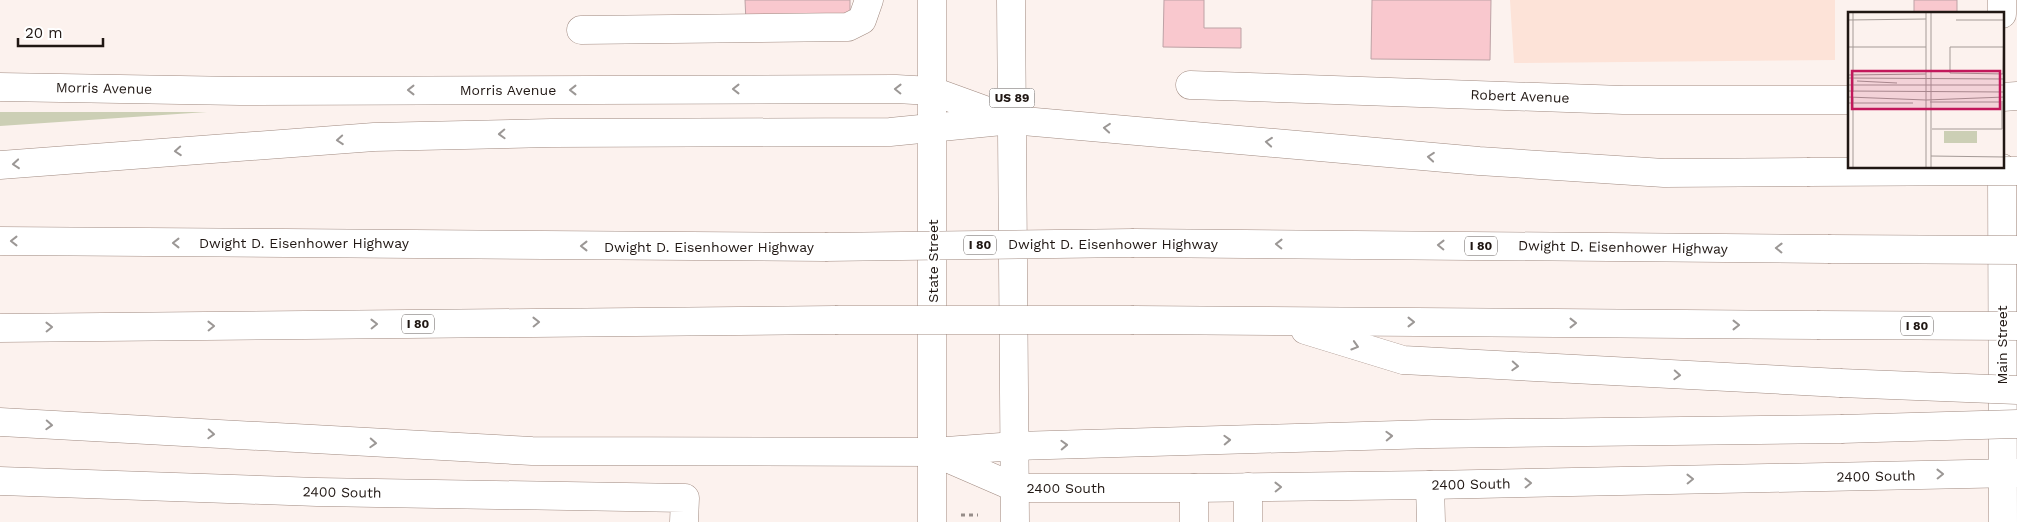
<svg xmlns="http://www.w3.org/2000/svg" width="2017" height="522" font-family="'Work Sans',sans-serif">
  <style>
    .built { fill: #fde3d8 }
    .green { fill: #cccfb5 }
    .building { fill: #f9c8ce; stroke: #bda2a5 }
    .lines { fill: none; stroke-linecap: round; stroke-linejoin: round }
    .minor-casing { stroke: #a08a80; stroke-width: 29 }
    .major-casing { stroke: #a08a80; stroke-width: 29 }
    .highway-casing { stroke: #a08a80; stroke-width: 29 }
    .path { stroke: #968d89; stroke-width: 3; stroke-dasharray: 4 4; stroke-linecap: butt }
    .minor { stroke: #fff; stroke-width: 28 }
    .major { stroke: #fff; stroke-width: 28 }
    .highway { stroke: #fff; stroke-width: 28 }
    .highway-bridge-casing { stroke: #a08a80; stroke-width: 29; stroke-linecap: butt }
    .highway-bridge { stroke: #fff; stroke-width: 28 }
    .oneway { stroke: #9b9795 }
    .labels { text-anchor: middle; stroke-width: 4; stroke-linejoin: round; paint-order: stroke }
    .shield { fill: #fff; stroke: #635d5a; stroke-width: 1 }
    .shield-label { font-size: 12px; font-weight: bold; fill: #201713 }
    .street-label { font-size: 14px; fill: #201713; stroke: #fff }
    .inset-road { fill: none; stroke: #a49a96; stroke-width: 1 }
    .view { fill: #c2185b; fill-opacity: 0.15; stroke: #c2185b; stroke-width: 2.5 }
    .inset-edge { fill: none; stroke: #201713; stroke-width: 2.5 }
  </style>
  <rect width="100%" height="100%" fill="#fcf2ee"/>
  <path class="built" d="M1510,0H1835V60L1514,63Z"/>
  <path class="green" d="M0,112H207L0,126Z"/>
  <g class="building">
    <path d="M745,0H850V19L746,22Z"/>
    <path d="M1164,0H1204V28H1241V48L1163,47Z"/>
    <path d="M1372,0H1491L1490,60L1371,59Z"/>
    <rect x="1914" y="0" width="43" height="14"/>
  </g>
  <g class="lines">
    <defs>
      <g id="minor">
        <path d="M2002,0V14"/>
        <path d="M581,30L848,27L862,20L869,0"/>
        <path d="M1190,85L1623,100H1850"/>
        <path d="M0,87L240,91L896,89L932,91L1012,120"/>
        <path d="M2003,97L2017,96"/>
        <path d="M2002,168L2003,522"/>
        <path d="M933,452L1016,488H1194L1430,485L2017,473"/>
        <path d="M0,481L317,492L685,498L684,522"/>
        <path d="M1430,485L1431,522"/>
        <path d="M1194,522V488"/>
        <path d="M1248,522V487"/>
      </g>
      <g id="major">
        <path d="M932,0V522"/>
        <path d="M1011,0L1015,522"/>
      </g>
      <g id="highway">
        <path d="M0,165L374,137L551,133L890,132L1012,120L1479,161L1664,173L1807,172"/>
        <path d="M0,241L825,247"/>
        <path d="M1134,243L1828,249"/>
        <path d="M1134,320L1817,325"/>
        <path d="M0,328L835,320"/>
        <path d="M1305,330L1403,360L1840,383"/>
        <path d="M0,422L532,451L933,452L1015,446L1432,434L1841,429"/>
      </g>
    </defs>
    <use href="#minor" class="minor-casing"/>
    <use href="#major" class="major-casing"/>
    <use href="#highway" class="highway-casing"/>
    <path class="path" d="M961,515H978"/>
    <use href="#minor" class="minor"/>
    <use href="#major" class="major"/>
    <use href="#highway" class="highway"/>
    <defs>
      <g id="highway-bridge">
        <path d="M1807,172L2017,171"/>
        <path d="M825,247L1134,243"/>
        <path d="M1828,249L2017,250"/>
        <path d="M835,320H1134"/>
        <path d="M1817,325L2017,326"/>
        <path d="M1840,383L2017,390"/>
        <path d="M1841,429L2017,424"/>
      </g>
    </defs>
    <use href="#highway-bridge" class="highway-bridge-casing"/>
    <use href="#highway-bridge" class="highway-bridge"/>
  </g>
  <defs><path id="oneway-chevron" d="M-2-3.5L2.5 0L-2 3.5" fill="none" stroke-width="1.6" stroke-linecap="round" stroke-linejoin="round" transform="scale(1.25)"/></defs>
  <g class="oneway">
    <use href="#oneway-chevron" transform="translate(736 89) rotate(180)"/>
    <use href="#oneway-chevron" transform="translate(898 89) rotate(-179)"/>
    <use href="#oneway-chevron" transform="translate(411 90) rotate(180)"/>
    <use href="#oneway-chevron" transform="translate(573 90) rotate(180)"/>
    <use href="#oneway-chevron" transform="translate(1107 128) rotate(-175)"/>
    <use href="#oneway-chevron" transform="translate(502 134) rotate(178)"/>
    <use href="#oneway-chevron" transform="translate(340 140) rotate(176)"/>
    <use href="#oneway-chevron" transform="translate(1269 142) rotate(-175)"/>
    <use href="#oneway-chevron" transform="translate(178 151) rotate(176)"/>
    <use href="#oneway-chevron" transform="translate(1431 157) rotate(-175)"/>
    <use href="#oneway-chevron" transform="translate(16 164) rotate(175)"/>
    <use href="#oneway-chevron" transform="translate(14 241) rotate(-180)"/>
    <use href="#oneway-chevron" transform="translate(176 243) rotate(-180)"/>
    <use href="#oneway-chevron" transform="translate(1279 244) rotate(-179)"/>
    <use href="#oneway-chevron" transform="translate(1441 245) rotate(-179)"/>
    <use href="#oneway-chevron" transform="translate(584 246) rotate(-180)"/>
    <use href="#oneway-chevron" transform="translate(1779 248) rotate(-179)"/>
    <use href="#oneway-chevron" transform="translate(536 322) rotate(-1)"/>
    <use href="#oneway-chevron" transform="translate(1411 322)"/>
    <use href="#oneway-chevron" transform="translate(1573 323)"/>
    <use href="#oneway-chevron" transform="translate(374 324) rotate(-1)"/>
    <use href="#oneway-chevron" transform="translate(1736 325)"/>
    <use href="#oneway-chevron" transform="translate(211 326) rotate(-1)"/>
    <use href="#oneway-chevron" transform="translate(49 327) rotate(-1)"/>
    <use href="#oneway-chevron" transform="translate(1355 346) rotate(17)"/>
    <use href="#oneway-chevron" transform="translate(1515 366) rotate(3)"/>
    <use href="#oneway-chevron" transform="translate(1677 375) rotate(3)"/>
    <use href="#oneway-chevron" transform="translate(49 425) rotate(3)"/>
    <use href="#oneway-chevron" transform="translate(211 434) rotate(3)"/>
    <use href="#oneway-chevron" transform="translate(1389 436) rotate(-2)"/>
    <use href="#oneway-chevron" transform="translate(1227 440) rotate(-2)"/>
    <use href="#oneway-chevron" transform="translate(373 443) rotate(3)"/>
    <use href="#oneway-chevron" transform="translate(1064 445) rotate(-2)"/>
    <use href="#oneway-chevron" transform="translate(1940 474) rotate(-1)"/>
    <use href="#oneway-chevron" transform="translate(1690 479) rotate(-1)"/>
    <use href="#oneway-chevron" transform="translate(1528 483) rotate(-1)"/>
    <use href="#oneway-chevron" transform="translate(1278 487) rotate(-1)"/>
  </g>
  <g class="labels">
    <g class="shield">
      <rect x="989.5" y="88.5" width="45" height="19" rx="4"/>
      <rect x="964" y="235.5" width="32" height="19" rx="4"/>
      <rect x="1465" y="236.5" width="32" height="19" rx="4"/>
      <rect x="402" y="314.5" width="32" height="19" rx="4"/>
      <rect x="1901" y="316.5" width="32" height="19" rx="4"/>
    </g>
    <g class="shield-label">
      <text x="1012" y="102">US 89</text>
      <text x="980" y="249">I 80</text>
      <text x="1481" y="250">I 80</text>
      <text x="418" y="328">I 80</text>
      <text x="1917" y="330">I 80</text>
    </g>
    <g class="street-label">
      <text transform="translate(104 88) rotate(1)" y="5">Morris Avenue</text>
      <text x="508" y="95">Morris Avenue</text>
      <text transform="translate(1520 96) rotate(2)" y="5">Robert Avenue</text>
      <text x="304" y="248">Dwight D. Eisenhower Highway</text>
      <text x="1113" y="249">Dwight D. Eisenhower Highway</text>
      <text x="709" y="252">Dwight D. Eisenhower Highway</text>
      <text transform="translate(1623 247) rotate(1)" y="5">Dwight D. Eisenhower Highway</text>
      <text transform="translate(933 261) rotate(-90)" y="5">State Street</text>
      <text transform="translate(2002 345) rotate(-90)" y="5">Main Street</text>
      <text transform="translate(1876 476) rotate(-1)" y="5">2400 South</text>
      <text transform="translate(1471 484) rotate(-1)" y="5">2400 South</text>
      <text x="1066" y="493">2400 South</text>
      <text transform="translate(342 492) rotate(1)" y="5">2400 South</text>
    </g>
  </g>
  <g transform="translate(1848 12)">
    <rect width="156" height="156" fill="#fcf2ee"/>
    <path d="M96,119H129V131H96Z" fill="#cccfb5"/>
    <path class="inset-road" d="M5,0V80M0,8L78,7M108,8H157M0,35H78M157,35H102V61L157,62M155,62L156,0M0,63L78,62M0,66L157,67M9,69L49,71M0,73H157M0,79L157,80M0,85L78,88L157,85M5,85V156M82,90H157M0,91H65M84,117H154V91M83,144L157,145M78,156V0M83,156V0"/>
    <path class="view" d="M4,59H152V97H4Z"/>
    <rect width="156" height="156" class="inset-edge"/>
  </g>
  <path d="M18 38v8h85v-8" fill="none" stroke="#201713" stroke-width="2.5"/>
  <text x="25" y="38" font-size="15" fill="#201713" stroke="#ffffff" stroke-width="4" paint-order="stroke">20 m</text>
</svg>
